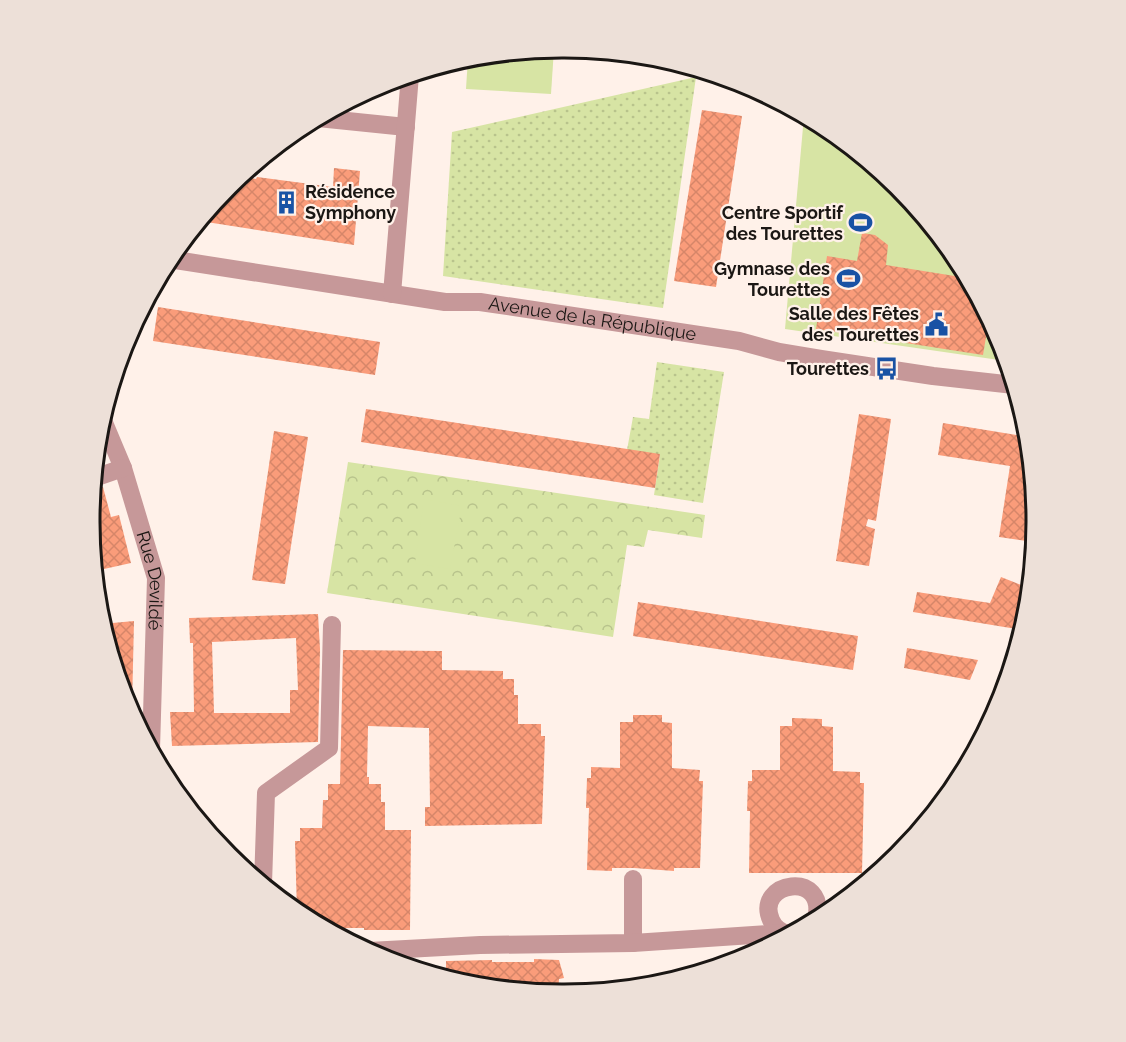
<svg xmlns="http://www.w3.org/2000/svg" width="1126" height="1042" font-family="Raleway,sans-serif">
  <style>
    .grass { fill: url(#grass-dots) }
    .park { fill: url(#park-crowns) }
    .pitch { fill: #d7e4a4 }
    .building { fill: url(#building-cross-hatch); fill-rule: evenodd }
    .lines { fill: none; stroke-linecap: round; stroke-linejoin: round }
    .street { stroke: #c69899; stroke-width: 18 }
    .labels { text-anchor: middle; stroke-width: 4.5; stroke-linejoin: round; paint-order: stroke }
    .poi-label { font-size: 18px; font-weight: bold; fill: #1b1714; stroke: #fff1e9; text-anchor: end }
    .street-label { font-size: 18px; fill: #1b1714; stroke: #fff1e9 }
    .rim { fill: none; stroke: #1b1714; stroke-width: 3 }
  </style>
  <defs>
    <pattern id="grass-dots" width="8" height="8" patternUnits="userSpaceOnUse" patternTransform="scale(1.5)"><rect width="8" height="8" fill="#d7e4a4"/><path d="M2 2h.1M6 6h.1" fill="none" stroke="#b8c38c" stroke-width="1.8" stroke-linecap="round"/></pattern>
    <pattern id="park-crowns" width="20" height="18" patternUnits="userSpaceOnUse" patternTransform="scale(1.5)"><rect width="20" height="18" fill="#d7e4a4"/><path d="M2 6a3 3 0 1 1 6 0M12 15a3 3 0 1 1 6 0" fill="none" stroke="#b8c38c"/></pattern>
    <pattern id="building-cross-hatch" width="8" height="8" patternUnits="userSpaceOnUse" patternTransform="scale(1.5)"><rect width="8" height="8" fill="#fa9c7a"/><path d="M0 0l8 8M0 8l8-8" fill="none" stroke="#d68669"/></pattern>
  </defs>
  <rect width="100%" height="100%" fill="#fff1e9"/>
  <g class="grass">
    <path d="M696,77L663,308L443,276L452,132Z"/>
    <path d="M657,362L724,372L703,503L654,495L660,455L627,450L633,417L649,419Z"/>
  </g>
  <path class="park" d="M348,462L705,515L702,538L648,530L644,547L627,545L613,637L327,593Z"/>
  <g class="pitch">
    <path d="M554,49L551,94L466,89L468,58Z"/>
    <path d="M804,116L826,128L898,187L956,259L1000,340L1006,361L785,329Z"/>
    <path d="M424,499L462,506L450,569L415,563Z"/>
  </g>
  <g class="building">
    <path d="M702,110L742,116L716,287L674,281Z"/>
    <path d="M334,168L360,171L354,245L200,221L229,186L241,176L256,179L257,177L333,187Z"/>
    <path d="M862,233L875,235L888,245L886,265L967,278L989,319L983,355L816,329L827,256L857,261Z"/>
    <path d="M158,307L380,342L375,375L153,341Z"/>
    <path d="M366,409L660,454L655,488L361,442Z"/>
    <path d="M859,414L891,419L876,521L868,519L866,526L875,529L869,566L836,561Z"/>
    <path d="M943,423L1028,437L1036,521L1034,542L999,537L1010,466L938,455Z"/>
    <path d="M274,431L308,437L285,584L252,580Z"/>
    <path d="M103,487L111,517L119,515L131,563L95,571L90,521L93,489Z"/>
    <path d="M1001,577L1029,588L1027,614L1022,630L913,612L917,592L990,603Z"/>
    <path d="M638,602L858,636L853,670L633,636Z"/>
    <path d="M318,614L320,649L318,742L172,746L170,712H194L193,643H190L189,618ZM296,638L298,690H290V713H214L212,642Z"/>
    <path d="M134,621L132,708H129L102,624Z"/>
    <path d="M907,648L978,660L970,680L904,668Z"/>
    <path d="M343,650L442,651V670L503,671V679H514V695H518V724H541V736H545L542,824L425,826V807H430L429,728L368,726L367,777H369V784H381V802H385V830H411L410,930H364V928H325L297,912L295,841H300V828H322L323,800H328V784H340Z"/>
    <path d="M633,715H662V722L672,723V768L700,770L699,781H703L700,868H674V871L634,868H612V871L587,870L589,808H586L587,778H591V767L620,768V722H633Z"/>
    <path d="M792,718L822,719V726L833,727V771L860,772V783H864L862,873H749L750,811H747L748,781H752V770H780V726H792Z"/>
    <path d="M534,959L559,960L564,978L559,979L558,994L470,985L446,977V961L492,960V962H534Z"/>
  </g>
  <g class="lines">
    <g class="street">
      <path d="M318,118L406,127"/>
      <path id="s1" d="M169,259L445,302H480L739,341L779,352L821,359L933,376L1014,385"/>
      <path d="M392,294L410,75"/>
      <path id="s2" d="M102,418L123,468L156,578L151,749"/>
      <path d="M94,478L123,468"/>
      <path d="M263,884L266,793L329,748L332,625"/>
      <path d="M788,934C780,932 774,927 771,920C754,881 828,870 816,919"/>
      <path d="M633,943V879"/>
      <path d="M369,951L480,945L633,943L784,933"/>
    </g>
  </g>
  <defs>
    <symbol id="building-bare" viewBox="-9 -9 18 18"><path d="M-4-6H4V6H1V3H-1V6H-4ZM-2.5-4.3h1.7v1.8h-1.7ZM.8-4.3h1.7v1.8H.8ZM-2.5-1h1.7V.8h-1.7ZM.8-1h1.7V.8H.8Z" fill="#1952a4" stroke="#fff1e9" stroke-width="2.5" paint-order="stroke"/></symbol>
    <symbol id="stadium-bare" viewBox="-9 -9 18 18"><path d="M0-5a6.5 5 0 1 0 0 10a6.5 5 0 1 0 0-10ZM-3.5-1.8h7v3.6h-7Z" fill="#1952a4" stroke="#fff1e9" stroke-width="2.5" paint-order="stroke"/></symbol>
    <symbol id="civic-bare" viewBox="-9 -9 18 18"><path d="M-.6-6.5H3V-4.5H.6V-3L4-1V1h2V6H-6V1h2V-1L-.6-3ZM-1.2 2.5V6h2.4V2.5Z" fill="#1952a4" stroke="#fff1e9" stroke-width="2.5" paint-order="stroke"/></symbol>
    <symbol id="bus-bare" viewBox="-9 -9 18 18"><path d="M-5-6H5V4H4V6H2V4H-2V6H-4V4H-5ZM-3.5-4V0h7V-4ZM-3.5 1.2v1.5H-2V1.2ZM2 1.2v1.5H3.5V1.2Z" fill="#1952a4" stroke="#fff1e9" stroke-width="2.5" paint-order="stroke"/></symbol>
  </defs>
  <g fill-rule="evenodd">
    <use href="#building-bare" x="270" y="186" width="33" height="33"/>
    <use href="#stadium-bare" x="844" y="206" width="33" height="33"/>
    <use href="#stadium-bare" x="832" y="262" width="33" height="33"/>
    <use href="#civic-bare" x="920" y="308" width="33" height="33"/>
    <use href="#bus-bare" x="870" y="352" width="33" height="33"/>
  </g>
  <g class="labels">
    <g class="poi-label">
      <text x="305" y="198" text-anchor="start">Résidence<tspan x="305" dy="21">Symphony</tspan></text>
      <text x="843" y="219">Centre Sportif<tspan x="843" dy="21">des Tourettes</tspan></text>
      <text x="830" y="275">Gymnase des<tspan x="830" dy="21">Tourettes</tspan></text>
      <text x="919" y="320">Salle des Fêtes<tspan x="919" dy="21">des Tourettes</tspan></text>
      <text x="869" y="375">Tourettes</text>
    </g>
    <g class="street-label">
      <text dy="6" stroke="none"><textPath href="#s1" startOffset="428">Avenue de la République</textPath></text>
      <text dy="6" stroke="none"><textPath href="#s2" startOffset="171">Rue Devildé</textPath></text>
    </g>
  </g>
  <path d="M0 0H1126V1042H0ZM562 58H564A462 462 0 0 1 1026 520V522A462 462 0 0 1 564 984H562A462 462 0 0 1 100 522V520A462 462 0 0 1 562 58Z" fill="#ede0d8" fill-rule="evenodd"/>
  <path class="rim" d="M562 58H564A462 462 0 0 1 1026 520V522A462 462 0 0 1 564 984H562A462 462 0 0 1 100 522V520A462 462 0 0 1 562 58Z"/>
</svg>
